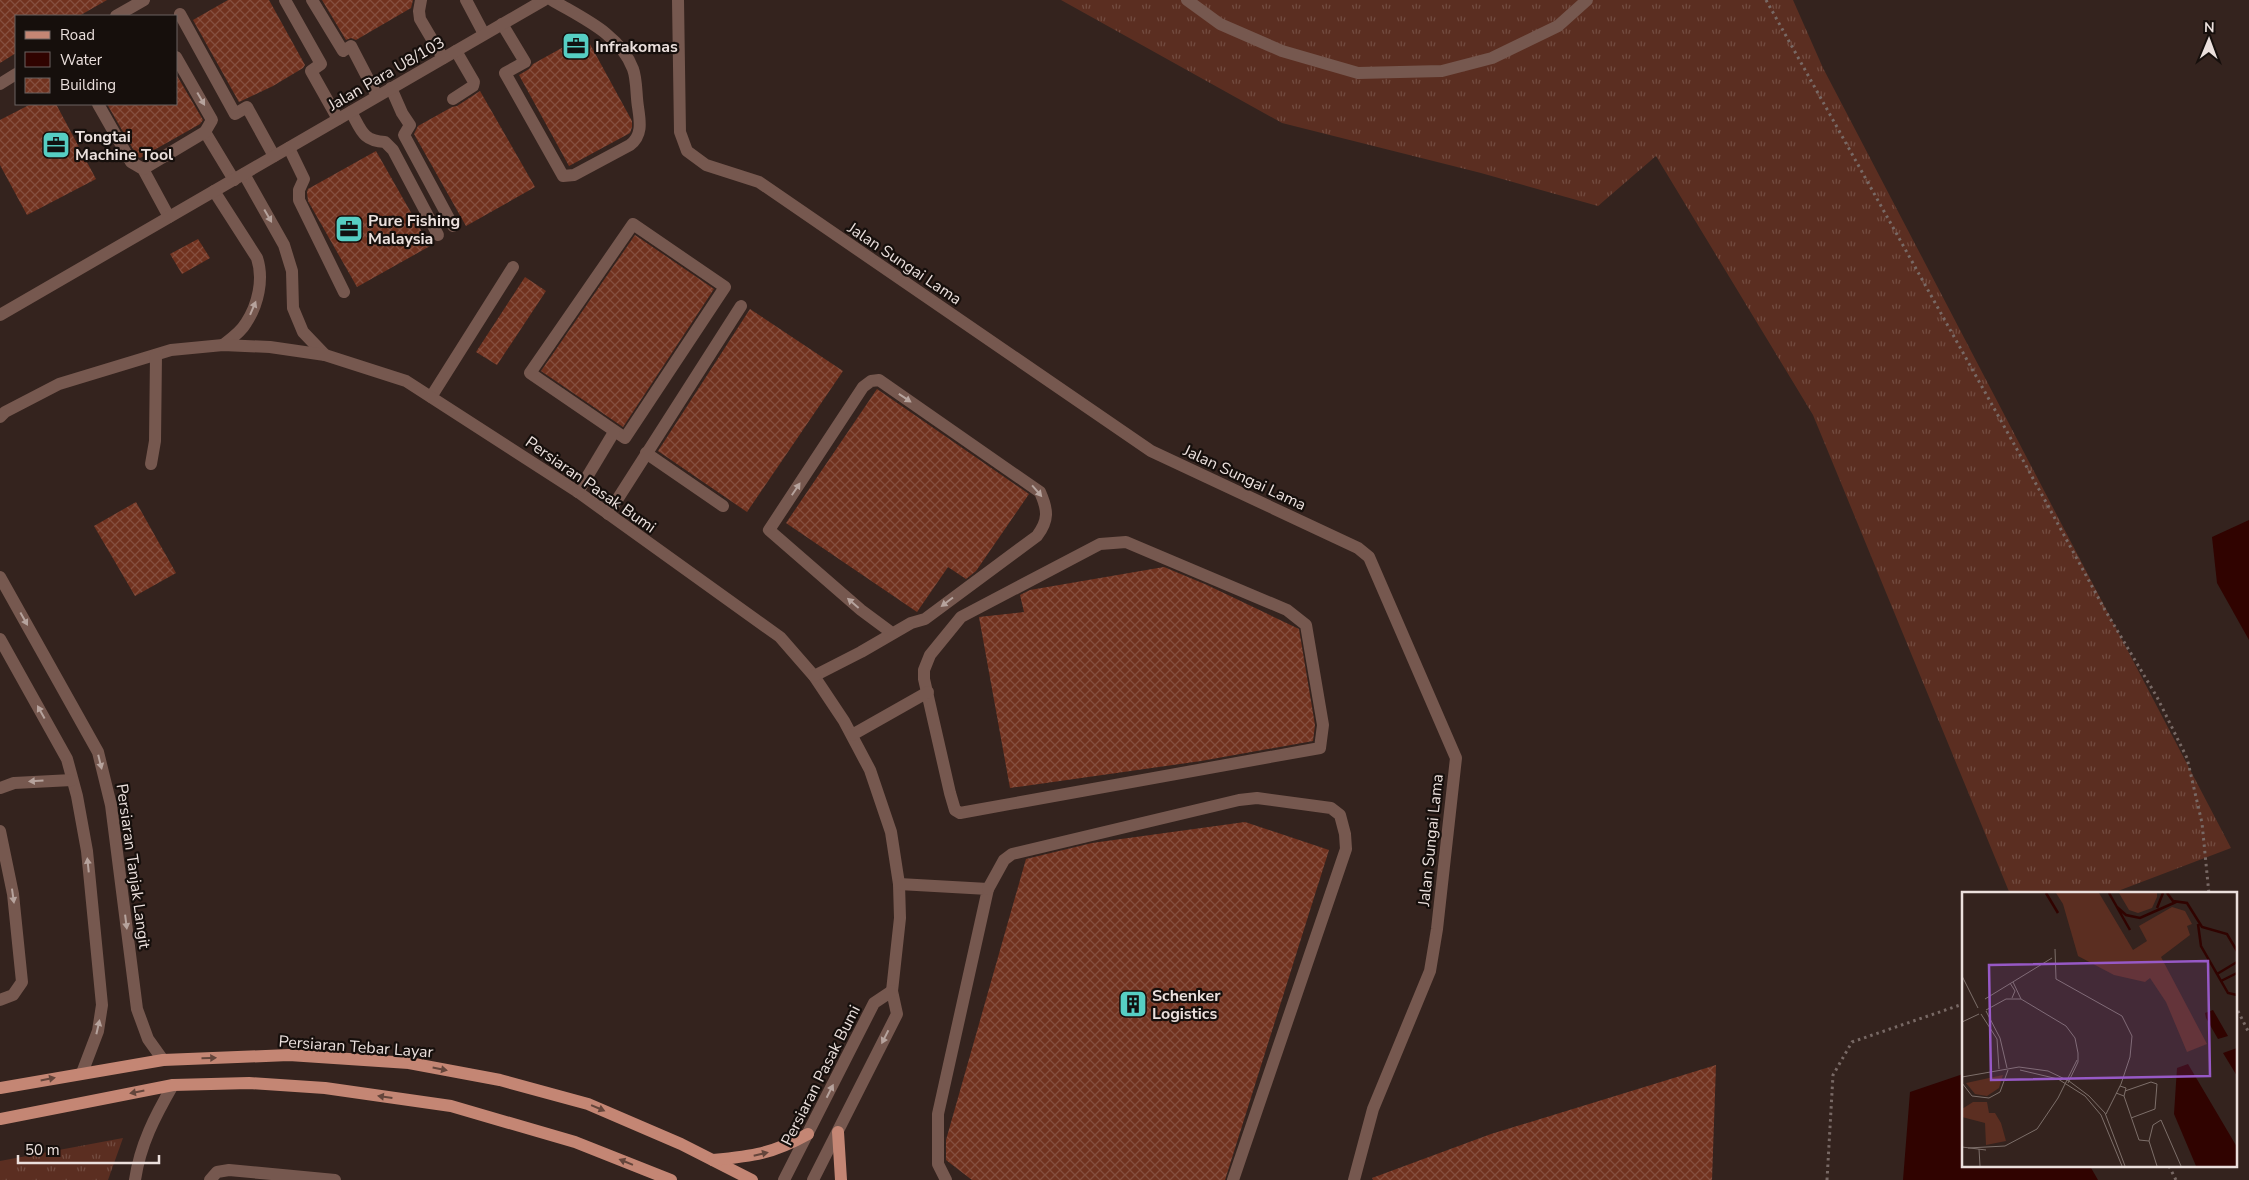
<svg xmlns="http://www.w3.org/2000/svg" width="2249" height="1180" font-family="'Nunito Sans',sans-serif">
  <style>
    .grass { fill: url(#grass-tufts) }
    .water { fill: #300300 }
    .building { fill: url(#building-cross-hatch) }
    .lines { fill: none; stroke-linecap: round; stroke-linejoin: round }
    .path { stroke: #786965; stroke-width: 3; stroke-dasharray: 2.5 4; stroke-linecap: butt }
    .minor { stroke: #76584f; stroke-width: 12 }
    .major { stroke: #c48674; stroke-width: 12 }
    .oneway { fill: #b6a39d }
    .oneway2 { fill: #64453b }
    .labels { text-anchor: middle; stroke-width: 4.5; stroke-linejoin: round; paint-order: stroke }
    .poi-label { font-size: 16px; font-weight: bold; fill: #ebe0dd; stroke: #160f0c; text-anchor: start }
    .street-label { font-size: 16px; fill: #ebe0dd; stroke: #160f0c }
    .inset-river { fill: none; stroke: #300300; stroke-width: 2.5 }
    .inset-road { fill: none; stroke: #7d6f6a; stroke-width: 1 }
    .view { fill: #9759c6; fill-opacity: 0.15; stroke: #9759c6; stroke-width: 2.5 }
    .inset-edge { fill: none; stroke: #ebe0dd; stroke-width: 2.5 }
  </style>
  <defs>
    <pattern id="grass-tufts" width="24" height="20" patternUnits="userSpaceOnUse" patternTransform="scale(1.25)"><rect width="24" height="20" fill="#5b2e21"/><path d="M3 7l-1-3M5 7V3M7 7l1-3M15 17l-1-3M17 17v-4M19 17l1-3" fill="none" stroke="#734c41"/></pattern>
    <pattern id="building-cross-hatch" width="8" height="8" patternUnits="userSpaceOnUse" patternTransform="scale(1.25)"><rect width="8" height="8" fill="#71321f"/><path d="M0 0l8 8M0 8l8-8" fill="none" stroke="#854f3f"/></pattern>
  </defs>
  <rect width="100%" height="100%" fill="#34231e"/>
  <g class="grass">
    <path d="M1061,0H1793L1823,68L2231,848L2110,894H2010L1813,415L1656,156L1598,206L1481,173L1282,123Z"/>
    <path d="M123,1138L108,1180H0V1161Z"/>
  </g>
  <g class="water">
    <path d="M2249,520V640L2217,583L2212,537Z"/>
    <path d="M1963,1074V1166H2090L2098,1180H1903L1910,1092Z"/>
  </g>
  <g class="building">
    <path d="M0,0H107L79,16H16V53L0,63Z"/>
    <path d="M228,0H269L305,65L303,68L273,86L239,102L193,20Z"/>
    <path d="M322,0H413L411,8L356,40L351,38L346,40Z"/>
    <path d="M585,35L632,121V127L630,133L569,166L519,75L529,69L533,64Z"/>
    <path d="M176,74L203,120L200,124L140,158L137,156L107,104H176Z"/>
    <path d="M480,91L535,187L466,226L414,134L418,126L452,107L457,106Z"/>
    <path d="M31,104H56L96,179L27,215L0,165V120Z"/>
    <path d="M376,151L430,246L357,287L308,201L307,192L308,189Z"/>
    <path d="M635,235L714,289L623,427L541,371Z"/>
    <path d="M198,239L210,258L182,274L170,254Z"/>
    <path d="M525,277L546,291L497,365L476,352Z"/>
    <path d="M750,309L843,371L747,512L658,451Z"/>
    <path d="M877,389L1029,494L976,571L966,579L948,567L917,612L786,523Z"/>
    <path d="M136,502L176,573L135,596L94,526Z"/>
    <path d="M1164,567L1207,585L1299,629L1315,725L1313,741L1201,761L1010,788L979,617L1024,612L1020,595L1030,590Z"/>
    <path d="M1245,822L1329,850L1225,1180H972L946,1160V1140L1026,859L1092,843Z"/>
    <path d="M1716,1065L1712,1180H1373L1372,1178L1491,1134Z"/>
  </g>
  <g class="lines">
    <g class="path">
      <path d="M1766,0L2024,462L2105,610L2157,697L2187,758L2202,823L2209,894"/>
      <path d="M2235,1005L2249,1033"/>
      <path d="M2169,1166L2176,1180"/>
      <path d="M1827,1180L1833,1075L1852,1042L1963,1004"/>
    </g>
    <g class="minor">
      <path d="M285,0L321,64L311,71L338,119"/>
      <path d="M312,0L343,51L351,46L377,96"/>
      <path d="M421,0L419,11L420,19L443,58"/>
      <path d="M466,0L484,34"/>
      <path d="M678,0L680,132L687,151L706,165L759,182L1151,451L1358,548L1369,557L1456,758L1437,929L1430,971L1373,1109L1354,1180"/>
      <path d="M1187,0L1220,24L1282,51L1358,73L1442,71L1492,58L1558,26L1587,0"/>
      <path d="M180,14L235,114L247,107L274,156"/>
      <path d="M116,16L144,0"/>
      <path d="M502,24L525,62L505,73L563,176L574,175L630,145C643,135 640,121 638,107C636,95 637,80 633,69C620,34 582,18 552,0"/>
      <path d="M0,84L16,74"/>
      <path d="M391,88L402,113L410,125L404,135L453,226"/>
      <path d="M453,99L473,86L474,82L456,51"/>
      <path d="M98,104L131,162L143,169L169,217"/>
      <path d="M351,112C361,129 362,141 385,142L393,150L438,235"/>
      <path d="M205,132L234,180"/>
      <path d="M289,148L304,179L299,190V200L344,292"/>
      <path d="M143,169L205,132L212,120L176,57"/>
      <path d="M244,174L284,245L292,271L293,308L303,332L325,355"/>
      <path d="M214,191L257,258C264,279 258,305 246,323C241,332 231,339 223,345"/>
      <path d="M633,224L725,287L625,438L530,373Z"/>
      <path d="M0,315L544,0"/>
      <path d="M431,397L513,267"/>
      <path d="M0,417L5,412L59,384L171,350L223,345L270,347L325,355L406,381L578,492L780,637L814,676L844,721L870,770L891,832L899,884L900,918L892,991L897,1014L813,1180"/>
      <path d="M646,453L723,506"/>
      <path d="M151,464L155,441L156,355"/>
      <path d="M578,492L614,432"/>
      <path d="M608,514L741,306"/>
      <path d="M1126,542L1287,610L1306,625L1323,725L1320,748L960,813L955,810L950,793L924,679V670L930,655L961,617L1100,544Z"/>
      <path d="M0,577L98,752L111,805L137,1009L148,1039L163,1060"/>
      <path d="M0,639L67,759L77,796L87,851L102,1005L98,1031L82,1073"/>
      <path d="M814,676L861,652L911,623L925,619L1037,536C1049,520 1048,510 1040,492L879,380L871,381L863,387L769,530L861,610L892,633"/>
      <path d="M852,735L928,692"/>
      <path d="M0,788L14,783L72,780"/>
      <path d="M0,831L13,894L22,982L13,995L0,1000"/>
      <path d="M899,884L988,889L938,1114V1164L946,1180"/>
      <path d="M988,889L1004,860L1012,854L1239,800L1257,798L1331,808L1340,815L1345,834L1346,849L1233,1180"/>
      <path d="M135,1180C140,1145 155,1116 173,1085"/>
      <path d="M210,1180L217,1172L229,1170L335,1180"/>
      <path d="M784,1180L874,1003L892,991"/>
    </g>
    <g class="major">
      <path d="M0,1088L163,1060L289,1055L409,1063L500,1080L588,1104L681,1144L752,1180"/>
      <path d="M0,1119L173,1085L249,1083L325,1088L451,1106L575,1142L671,1180"/>
      <path d="M838,1132L841,1180"/>
      <path d="M713,1160C753,1156 772,1154 808,1134"/>
    </g>
  </g>
  <defs><path id="oneway-solid" d="M-6-.8H1V-3.2L6.5 0L1 3.2V.8H-6Z" transform="scale(1.25)"/></defs>
  <g class="oneway">
    <use href="#oneway-solid" transform="translate(201 99) rotate(60)"/>
    <use href="#oneway-solid" transform="translate(268 216) rotate(60)"/>
    <use href="#oneway-solid" transform="translate(253 308) rotate(-67)"/>
    <use href="#oneway-solid" transform="translate(905 398) rotate(34)"/>
    <use href="#oneway-solid" transform="translate(796 489) rotate(-56)"/>
    <use href="#oneway-solid" transform="translate(1037 491) rotate(49)"/>
    <use href="#oneway-solid" transform="translate(947 602) rotate(143)"/>
    <use href="#oneway-solid" transform="translate(853 603) rotate(-139)"/>
    <use href="#oneway-solid" transform="translate(24 619) rotate(61)"/>
    <use href="#oneway-solid" transform="translate(41 712) rotate(-119)"/>
    <use href="#oneway-solid" transform="translate(100 762) rotate(76)"/>
    <use href="#oneway-solid" transform="translate(36 781) rotate(176)"/>
    <use href="#oneway-solid" transform="translate(88 865) rotate(-96)"/>
    <use href="#oneway-solid" transform="translate(13 896) rotate(82)"/>
    <use href="#oneway-solid" transform="translate(126 922) rotate(83)"/>
    <use href="#oneway-solid" transform="translate(98 1027) rotate(-77)"/>
    <use href="#oneway-solid" transform="translate(885 1037) rotate(117)"/>
    <use href="#oneway-solid" transform="translate(830 1091) rotate(-63)"/>
  </g>
  <g class="oneway2">
    <use href="#oneway-solid" transform="translate(209 1058) rotate(-2)"/>
    <use href="#oneway-solid" transform="translate(440 1069) rotate(11)"/>
    <use href="#oneway-solid" transform="translate(48 1079) rotate(-11)"/>
    <use href="#oneway-solid" transform="translate(137 1092) rotate(169)"/>
    <use href="#oneway-solid" transform="translate(385 1097) rotate(-172)"/>
    <use href="#oneway-solid" transform="translate(598 1108) rotate(23)"/>
    <use href="#oneway-solid" transform="translate(761 1154) rotate(-13)"/>
    <use href="#oneway-solid" transform="translate(626 1162) rotate(-158)"/>
  </g>
  <defs>
    <symbol id="office-square" viewBox="-11 -11 22 22"><rect x="-9" y="-9" width="18" height="18" rx="4" fill="#56cec3" stroke="#160f0c"/><path d="M-6-3h4V-5.5h4V-3h4V5H-6ZM-1-4.5V-3h2v-1.5ZM-6 0V1H6V0Z" fill="#111"/></symbol>
    <symbol id="building-square" viewBox="-11 -11 22 22"><rect x="-9" y="-9" width="18" height="18" rx="4" fill="#56cec3" stroke="#160f0c"/><path d="M-4-6H4V6H1V3H-1V6H-4ZM-2.5-4.3h1.7v1.8h-1.7ZM.8-4.3h1.7v1.8H.8ZM-2.5-1h1.7V.8h-1.7ZM.8-1h1.7V.8H.8Z" fill="#111"/></symbol>
  </defs>
  <g fill-rule="evenodd">
    <use href="#office-square" x="560" y="30" width="32" height="32"/>
    <use href="#office-square" x="40" y="129" width="32" height="32"/>
    <use href="#office-square" x="333" y="213" width="32" height="32"/>
    <use href="#building-square" x="1117" y="988" width="32" height="32"/>
  </g>
  <g class="labels">
    <g class="poi-label">
      <text x="595" y="52">Infrakomas</text>
      <text x="75" y="142">Tongtai<tspan x="75" dy="18">Machine Tool</tspan></text>
      <text x="368" y="226">Pure Fishing<tspan x="368" dy="18">Malaysia</tspan></text>
      <text x="1152" y="1001">Schenker<tspan x="1152" dy="18">Logistics</tspan></text>
    </g>
    <g class="street-label">
      <text transform="translate(386 73) rotate(-30)" y="6">Jalan Para U8/103</text>
      <text transform="translate(905 263) rotate(34)" y="6">Jalan Sungai Lama</text>
      <text transform="translate(1245 477) rotate(25)" y="6">Jalan Sungai Lama</text>
      <text transform="translate(591 484) rotate(35)" y="6">Persiaran Pasak Bumi</text>
      <text transform="translate(1430 840) rotate(-84)" y="6">Jalan Sungai Lama</text>
      <text transform="translate(134 866) rotate(82)" y="6">Persiaran Tanjak Langit</text>
      <text transform="translate(356 1046) rotate(4)" y="6">Persiaran Tebar Layar</text>
      <text transform="translate(820 1075) rotate(-63)" y="6">Persiaran Pasak Bumi</text>
    </g>
  </g>
  <g transform="translate(1962 892)">
    <rect width="275" height="275" fill="#34231e"/>
    <path d="M94,1H137L171,58L185,49L177,34L210,15L223,19L230,32L225,34L228,43L199,65L245,152L225,160L204,110L188,86L183,90L152,83L116,64L101,12ZM157,1H195V5L190,16L176,21L167,18ZM41,183L37,196L25,204L13,202L4,191ZM11,210H25L27,221H33L39,231L44,249L24,253L23,231L0,225V217Z" fill="#5b2e21"/>
    <path d="M251,118L266,144L256,147L244,126L243,121ZM275,156V184L261,161ZM226,172L275,255V274H234L212,222L215,176Z" fill="#300300"/>
    <path class="inset-river" d="M84,1L96,21M147,1L168,38M205,1L211,9L225,11L240,35L265,42L275,59M155,15L164,23L178,26L214,10M195,16L201,1M236,32L239,54L266,101L275,103M255,82L275,70M259,89L275,81"/>
    <path class="inset-road" d="M93,57L94,87L160,124L170,144L168,165L159,192L144,222M0,84L16,116M51,90L59,107M48,91L53,99L50,106M23,107L90,66M24,118L44,107H59L104,134L113,146L116,161V170L106,191M24,119L38,146L45,176M19,122L35,147L37,177M0,130L17,122M58,178L96,187L123,204L139,223L160,274M0,185L57,175L86,179L107,189L127,204L143,221L163,274M0,191L10,204L27,206L38,200L46,178M163,199L189,190L195,192L193,217L169,226M154,201L162,204L164,196L158,194M162,204L177,248L187,249M0,255L24,258M6,256L43,254L75,237L96,206L115,168M17,257L18,274M195,274L187,249L191,233L199,228L219,274"/>
    <path class="view" d="M246,69L248,184L29,188L27,73Z"/>
    <rect width="275" height="275" class="inset-edge"/>
  </g>
  <rect x="15" y="15" width="162" height="90" fill="#160f0c" stroke="#6b6360"/>
  <rect x="25" y="31" width="25" height="8" fill="#c48674" stroke="#6b6360"/>
  <text x="60" y="40" font-size="15" fill="#ebe0dd">Road</text>
  <rect x="25" y="52" width="25" height="15" fill="#300300" stroke="#6b6360"/>
  <text x="60" y="65" font-size="15" fill="#ebe0dd">Water</text>
  <rect x="25" y="78" width="25" height="15" fill="url(#building-cross-hatch)" stroke="#6b6360"/>
  <text x="60" y="90" font-size="15" fill="#ebe0dd">Building</text>
  <g transform="translate(2209 40) rotate(1)" stroke="#160f0c" stroke-width="4" paint-order="stroke">
  <path d="M0-4L9 19L0 12L-9 19Z" fill="#ebe0dd"/>
  <text y="-8" font-size="14" font-weight="bold" text-anchor="middle" fill="#ebe0dd">N</text>
  </g>
  <path d="M18 1155v8h141v-8" fill="none" stroke="#ebe0dd" stroke-width="2.5"/>
  <text x="25" y="1155" font-size="15" fill="#ebe0dd" stroke="#160f0c" stroke-width="4" paint-order="stroke">50 m</text>
</svg>
